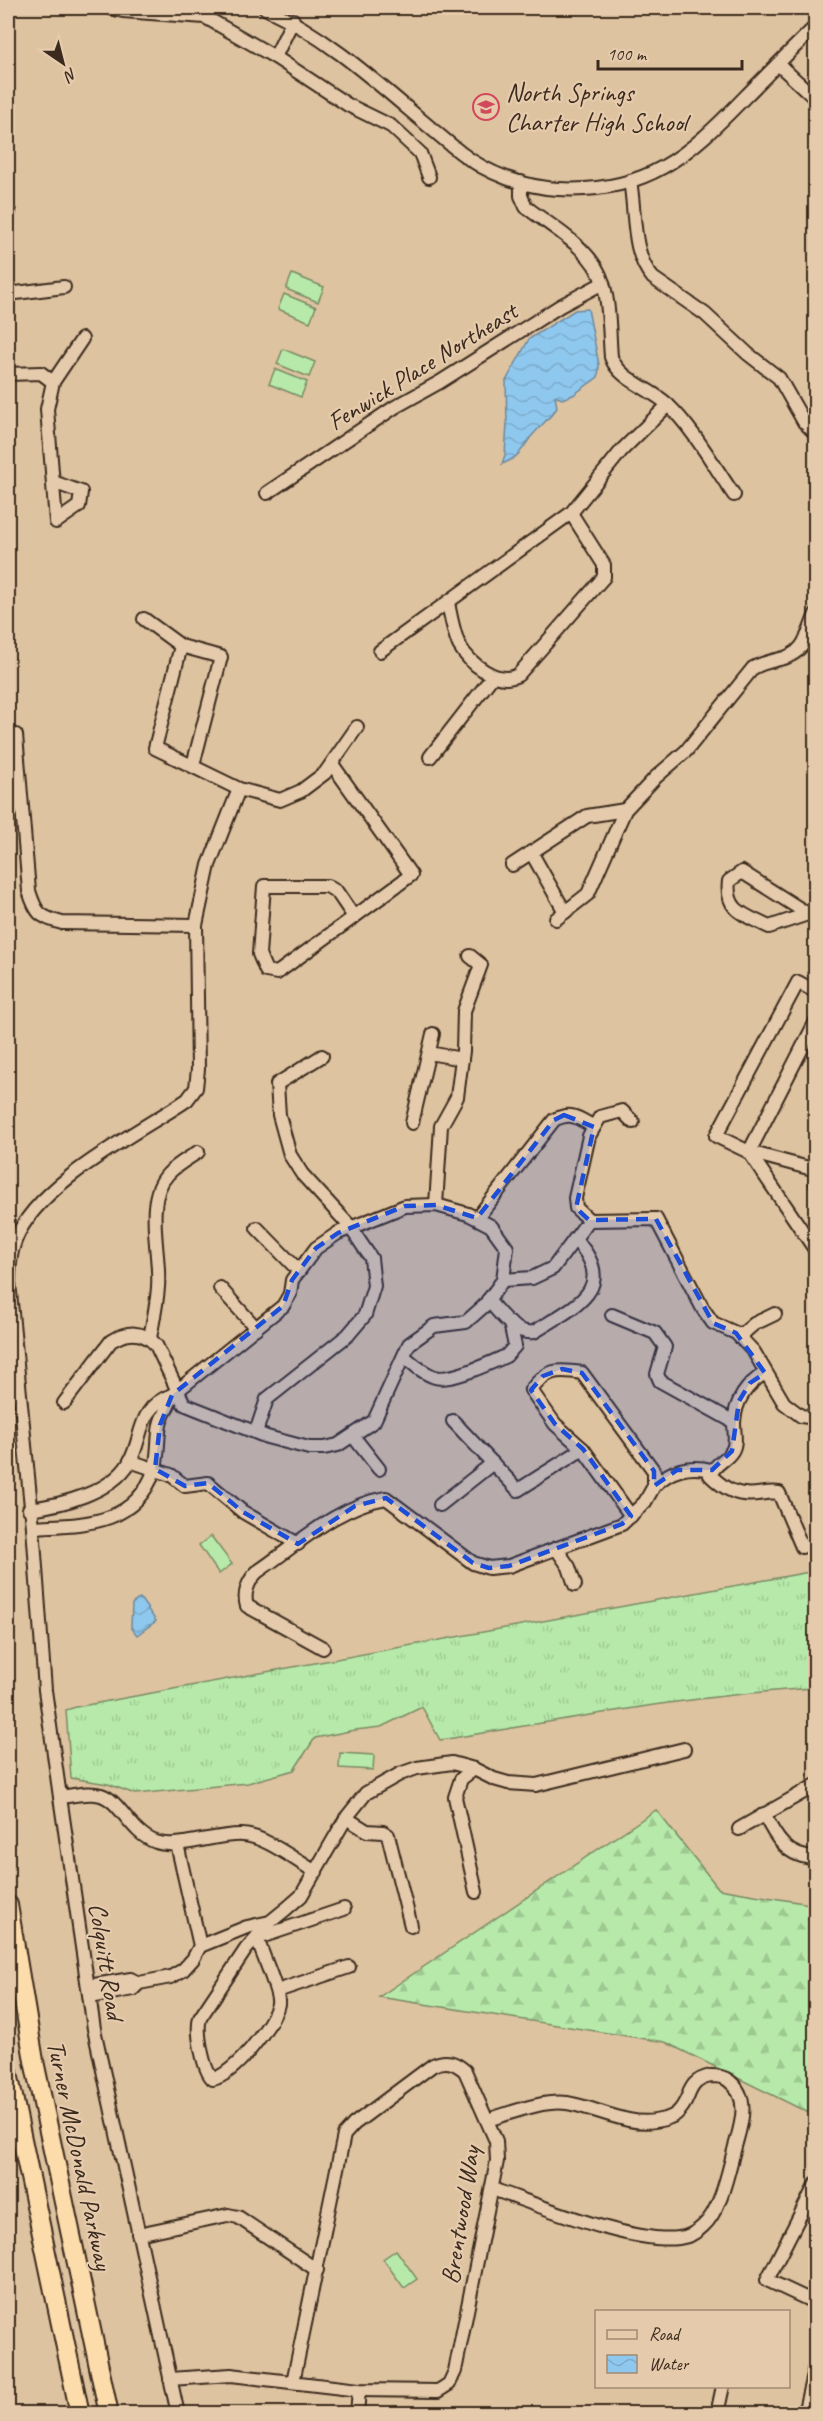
<svg xmlns="http://www.w3.org/2000/svg" width="823" height="2421" font-family="Caveat,sans-serif">
  <style>
    .grass { fill: url(#grass-tufts); stroke: #798a64; stroke-width: 1.5 }
    .forest { fill: url(#forest-firs); stroke: #798a64; stroke-width: 1.5 }
    .park { fill: #b7eaaa; stroke: #798a64; stroke-width: 1.5 }
    .water { fill: url(#water-waves); stroke: #6d899b; stroke-width: 1.5 }
    .lines { fill: none; stroke-linecap: round; stroke-linejoin: round }
    .minor-casing { stroke: #3b2a1e; stroke-width: 16 }
    .highway-casing { stroke: #3b2a1e; stroke-width: 22 }
    .minor { stroke: #e5cbac; stroke-width: 12 }
    .highway { stroke: #fddcac; stroke-width: 18 }
    .marked { fill: #1d4ed8; fill-opacity: 0.2; stroke: #1d4ed8; stroke-width: 4.5; stroke-dasharray: 12 8; stroke-linejoin: round }
    .labels { text-anchor: middle; stroke-width: 4.5; stroke-linejoin: round; paint-order: stroke }
    .poi-label { font-size: 26px; fill: #3b2a1e; stroke: #e5cbac; text-anchor: start }
    .street-label { font-size: 26px; fill: #3b2a1e; stroke: #e5cbac }
  </style>
  <defs>
    <pattern id="grass-tufts" width="24" height="20" patternUnits="userSpaceOnUse" patternTransform="scale(1.5)"><rect width="24" height="20" fill="#b7eaaa"/><path d="M3 7l-1-3M5 7V3M7 7l1-3M15 17l-1-3M17 17v-4M19 17l1-3" fill="none" stroke="#9ec992"/></pattern>
    <pattern id="forest-firs" width="22" height="20" patternUnits="userSpaceOnUse" patternTransform="scale(1.5)"><rect width="22" height="20" fill="#b7eaaa"/><path d="M5 1l3.5 6h-7zM16 11l3.5 6h-7z" fill="#9ec992"/></pattern>
    <pattern id="water-waves" width="16" height="10" patternUnits="userSpaceOnUse" patternTransform="scale(1.5)"><rect width="16" height="10" fill="#8fc8ee"/><path d="M0 5q4-4 8 0t8 0" fill="none" stroke="#7caccc"/></pattern>
  </defs>
  <rect width="100%" height="100%" fill="#dec3a0"/>
  <filter id="ink" filterUnits="userSpaceOnUse"><feTurbulence type="fractalNoise" baseFrequency=".0167" numOctaves="2"/><feDisplacementMap in="SourceGraphic" scale="12" xChannelSelector="R" yChannelSelector="G"/><feConvolveMatrix kernelMatrix="1 2 1 2 8 2 1 2 1" color-interpolation-filters="sRGB"/></filter>
  <g filter="url(#ink)">
    <path class="grass" d="M815,1571V1688C689,1695 565,1720 440,1740L422,1707L381,1727L355,1730L315,1738L294,1770L248,1783L135,1794L108,1784L71,1778L66,1710L76,1707Z"/>
    <path class="forest" d="M656,1810L719,1889L815,1905V2116L665,2042L379,1997Z"/>
    <g class="park">
      <path d="M292,274L324,287L318,302L286,289Z"/>
      <path d="M284,294L316,307L310,322L278,309Z"/>
      <path d="M283,349L315,362L309,377L277,364Z"/>
      <path d="M275,369L307,382L301,397L269,384Z"/>
      <path d="M211,1536L232,1564L219,1574L199,1545Z"/>
      <path d="M340,1753L374,1755L373,1770L339,1768Z"/>
      <path d="M396,2250L417,2279L404,2288L383,2259Z"/>
    </g>
    <g class="water">
      <path d="M588,309L599,365L598,377L573,395L562,399L555,396L557,408C549,419 538,428 530,438C521,451 518,458 502,464L505,455L507,424L506,381L529,339L575,310Z"/>
      <path d="M140,1598L156,1621L137,1635L131,1627L132,1604Z"/>
    </g>
    <g class="lines">
      <defs>
        <g id="minor">
          <path d="M110,8L123,11L205,17L275,57L348,105L391,126L420,153L429,177"/>
          <path d="M265,8C339,42 397,102 461,153C488,174 524,187 558,189C646,194 688,156 745,97C769,73 792,49 816,26"/>
          <path d="M275,57L293,20"/>
          <path d="M778,64L816,99"/>
          <path d="M630,181C636,213 631,253 653,278L705,314L748,354L779,378L804,422L816,434"/>
          <path d="M521,182V196L526,207C553,228 593,249 603,283C610,306 609,333 611,357C619,380 650,388 667,404C693,428 714,466 734,495"/>
          <path d="M8,212H9"/>
          <path d="M8,294L64,287"/>
          <path d="M8,374L41,373L53,382"/>
          <path d="M53,482L81,492L79,506L56,522L47,409L53,382L82,339"/>
          <path d="M267,493L395,407L440,382L560,306L603,283"/>
          <path d="M448,603C451,617 453,631 459,645C469,663 497,686 518,675L604,577V565L571,513"/>
          <path d="M144,619L181,646L221,657L193,765"/>
          <path d="M181,646L155,748L239,789L280,800L301,791L325,773L357,727"/>
          <path d="M380,651L571,513L622,450L668,405"/>
          <path d="M16,735L29,891C36,913 39,917 62,923L196,925"/>
          <path d="M430,757L493,676"/>
          <path d="M332,764L411,875L354,917"/>
          <path d="M531,852L565,912"/>
          <path d="M512,865L587,816L625,810"/>
          <path d="M742,872L808,914L769,927C746,915 725,912 729,881Z"/>
          <path d="M264,886H327L337,892L354,917L277,973L266,971L259,954Z"/>
          <path d="M556,919L588,894L625,810L656,777L686,751L753,668C762,663 771,661 780,659C805,654 807,635 816,614"/>
          <path d="M816,992L798,982L716,1136L749,1152L816,1021"/>
          <path d="M429,1053L462,1059"/>
          <path d="M412,1123L433,1034"/>
          <path d="M749,1152L816,1251"/>
          <path d="M749,1152L816,1170"/>
          <path d="M816,1171V1184"/>
          <path d="M436,1205L441,1126L457,1097L463,1051L464,1011L481,965L470,956"/>
          <path d="M477,1218L554,1120C572,1111 578,1118 594,1127"/>
          <path d="M589,1220L576,1208L575,1198L589,1136L600,1117L622,1111L633,1122"/>
          <path d="M257,1228L299,1271"/>
          <path d="M220,1288L256,1328"/>
          <path d="M488,1300C500,1313 514,1335 534,1332C573,1307 621,1289 575,1239"/>
          <path d="M612,1315L655,1333L665,1347L657,1374L660,1381L734,1422"/>
          <path d="M740,1336L754,1324L775,1314"/>
          <path d="M150,1338C153,1321 157,1304 158,1287C161,1254 143,1200 168,1174C176,1165 189,1158 198,1152"/>
          <path d="M404,1356C413,1364 423,1373 435,1377C451,1382 490,1363 506,1356L515,1346L510,1323"/>
          <path d="M765,1373C747,1384 735,1401 734,1423C734,1432 737,1443 732,1451C726,1461 716,1462 710,1475C719,1484 730,1493 744,1494C756,1496 767,1491 779,1493L802,1547"/>
          <path d="M64,1403L111,1341C127,1331 143,1330 156,1345L184,1404L267,1437L309,1448H324L338,1445L374,1421L409,1344L434,1326L466,1322L484,1306L503,1280L532,1278L553,1268L589,1220L656,1219L703,1309L713,1323L736,1333L754,1352L784,1403L801,1416L816,1418"/>
          <path d="M256,1432L267,1399L348,1335L365,1315L374,1286L371,1258L348,1224L302,1174L290,1155L279,1115L277,1084L322,1056"/>
          <path d="M353,1436L379,1469"/>
          <path d="M583,1449L631,1516"/>
          <path d="M130,1461L171,1475L185,1486L208,1483L243,1512L298,1544"/>
          <path d="M654,1486C671,1469 689,1465 712,1470"/>
          <path d="M440,1505L493,1463"/>
          <path d="M29,1509C61,1505 111,1493 129,1463C144,1437 136,1408 172,1395L283,1306L290,1294L292,1280L316,1248L338,1233L405,1206L436,1205L468,1214L491,1226L507,1248L503,1280"/>
          <path d="M33,1527C82,1524 134,1527 154,1471C159,1457 157,1440 160,1425C162,1414 170,1406 172,1395"/>
          <path d="M556,1548L569,1567L575,1585"/>
          <path d="M323,1648L247,1606C243,1594 248,1581 257,1572C297,1545 337,1506 386,1498L473,1563L489,1568L509,1566L622,1524L645,1502L654,1486V1471L582,1373C557,1369 547,1369 531,1390L555,1424L583,1449L518,1490L453,1421"/>
          <path d="M474,1769L461,1779L455,1797L476,1892"/>
          <path d="M60,1797C72,1796 88,1791 101,1795C121,1801 130,1833 156,1842C177,1850 218,1833 243,1835C265,1836 296,1861 316,1872"/>
          <path d="M764,1814C775,1837 787,1858 816,1858"/>
          <path d="M346,1818L367,1831L383,1832L388,1835L411,1926"/>
          <path d="M739,1829L816,1785"/>
          <path d="M257,1938C261,1952 280,1992 278,2004C274,2024 234,2075 213,2079C203,2070 196,2031 200,2018L246,1949L270,1922"/>
          <path d="M258,1938L344,1909"/>
          <path d="M200,1946L247,1927L270,1922L286,1909L301,1896L346,1818L366,1793L400,1774L417,1768L452,1763L474,1769L494,1779L508,1783L536,1785L684,1749"/>
          <path d="M88,1986L131,1979L139,1983"/>
          <path d="M277,1991L349,1967"/>
          <path d="M90,1997L133,1989L139,1983L171,1977L183,1970L193,1959L200,1946L177,1844"/>
          <path d="M487,2120C511,2113 542,2100 567,2103C594,2107 628,2126 655,2121C661,2120 671,2118 676,2114C693,2100 684,2081 711,2076C716,2076 724,2077 728,2080C750,2096 742,2122 736,2143C729,2167 722,2209 703,2226C696,2233 688,2237 679,2238C631,2244 539,2205 492,2189"/>
          <path d="M816,2184L767,2280L816,2303"/>
          <path d="M138,2234L228,2215L238,2217L317,2270"/>
          <path d="M170,2379L231,2375L359,2390L438,2391L449,2384L455,2371L497,2161L496,2141L465,2071C455,2062 446,2059 433,2065L354,2124L344,2135L293,2382"/>
          <path d="M178,2414L94,2029L60,1797L45,1690L33,1527L9,1282C9,1268 10,1254 15,1241C36,1184 136,1134 187,1100L196,1088L198,1069L196,925L209,865L239,789"/>
          <path d="M357,2414L359,2390"/>
          <path d="M717,2414L723,2386"/>
          <path d="M804,2414L816,2362"/>
        </g>
        <g id="highway">
          <path d="M8,1905L34,2061L109,2414"/>
          <path d="M8,2073L80,2414"/>
        </g>
      </defs>
      <use href="#minor" class="minor-casing"/>
      <use href="#highway" class="highway-casing"/>
      <use href="#minor" class="minor"/>
      <use href="#highway" class="highway"/>
    </g>
  </g>
  <path class="marked" d="M564,1115L594,1127L576,1208L589,1220L656,1219L713,1323L736,1333L765,1373L750,1383L739,1401L732,1451L712,1470H677L654,1486V1471L582,1373L562,1369L543,1376L531,1390L555,1424L583,1449L631,1516L622,1524L509,1566L489,1568L473,1563L386,1498L355,1506L298,1544L243,1512L208,1483L185,1486L155,1469L160,1425L172,1395L283,1306L292,1280L316,1248L338,1233L405,1206L436,1205L477,1218L554,1120Z"/>
  <defs>
    <symbol id="school-ring" viewBox="-11 -11 22 22"><circle r="9.5" fill="#e5cbac" stroke="#d1495b" stroke-width="1.5"/><path d="M0-5L7-2L0 1L-7-2ZM-4 1L0 2.5L4 1V4Q0 6-4 4Z" fill="#d1495b"/></symbol>
  </defs>
  <g fill-rule="evenodd">
    <use href="#school-ring" x="471" y="92" width="30" height="30"/>
  </g>
  <g class="labels">
    <g class="poi-label">
      <text x="506" y="101">North Springs<tspan x="506" dy="30">Charter High School</tspan></text>
    </g>
    <g class="street-label">
      <text transform="translate(422 366) rotate(-32)" y="9">Fenwick Place Northeast</text>
      <text transform="translate(107 1961) rotate(81)" y="9">Colquitt Road</text>
      <text transform="translate(80 2155) rotate(78)" y="9">Turner McDonald Parkway</text>
      <text transform="translate(460 2215) rotate(-81)" y="9">Brentwood Way</text>
    </g>
  </g>
  <rect width="823" height="2421" fill="none" stroke="#e5cbac" stroke-width="30"/>
  <rect x="15" y="15" width="793" height="2391" fill="none" stroke="#3b2a1e" stroke-width="2" filter="url(#ink)"/>
  <rect x="595" y="2310" width="195" height="78" fill="#e5cbac" stroke="#a18b73" stroke-width="1.5"/>
  <rect x="607" y="2330" width="30" height="9" fill="#e5cbac" stroke="#a18b73" stroke-width="1.5"/>
  <text x="649" y="2340" font-size="18" fill="#3b2a1e">Road</text>
  <rect x="607" y="2355" width="30" height="18" fill="url(#water-waves)" stroke="#a18b73" stroke-width="1.5"/>
  <text x="649" y="2370" font-size="18" fill="#3b2a1e">Water</text>
  <g transform="translate(63 63) rotate(145)" stroke="#e5cbac" stroke-width="4.5" paint-order="stroke">
  <path d="M0-4.5L10 22L0 15L-10 22Z" fill="#3b2a1e"/>
  <text y="-9" font-size="16" font-weight="bold" text-anchor="middle" fill="#3b2a1e">N</text>
  </g>
  <path d="M598 60v9h144v-9" fill="none" stroke="#3b2a1e" stroke-width="3"/>
  <text x="607" y="60" font-size="18" fill="#3b2a1e" stroke="#e5cbac" stroke-width="4.5" paint-order="stroke">100 m</text>
</svg>
